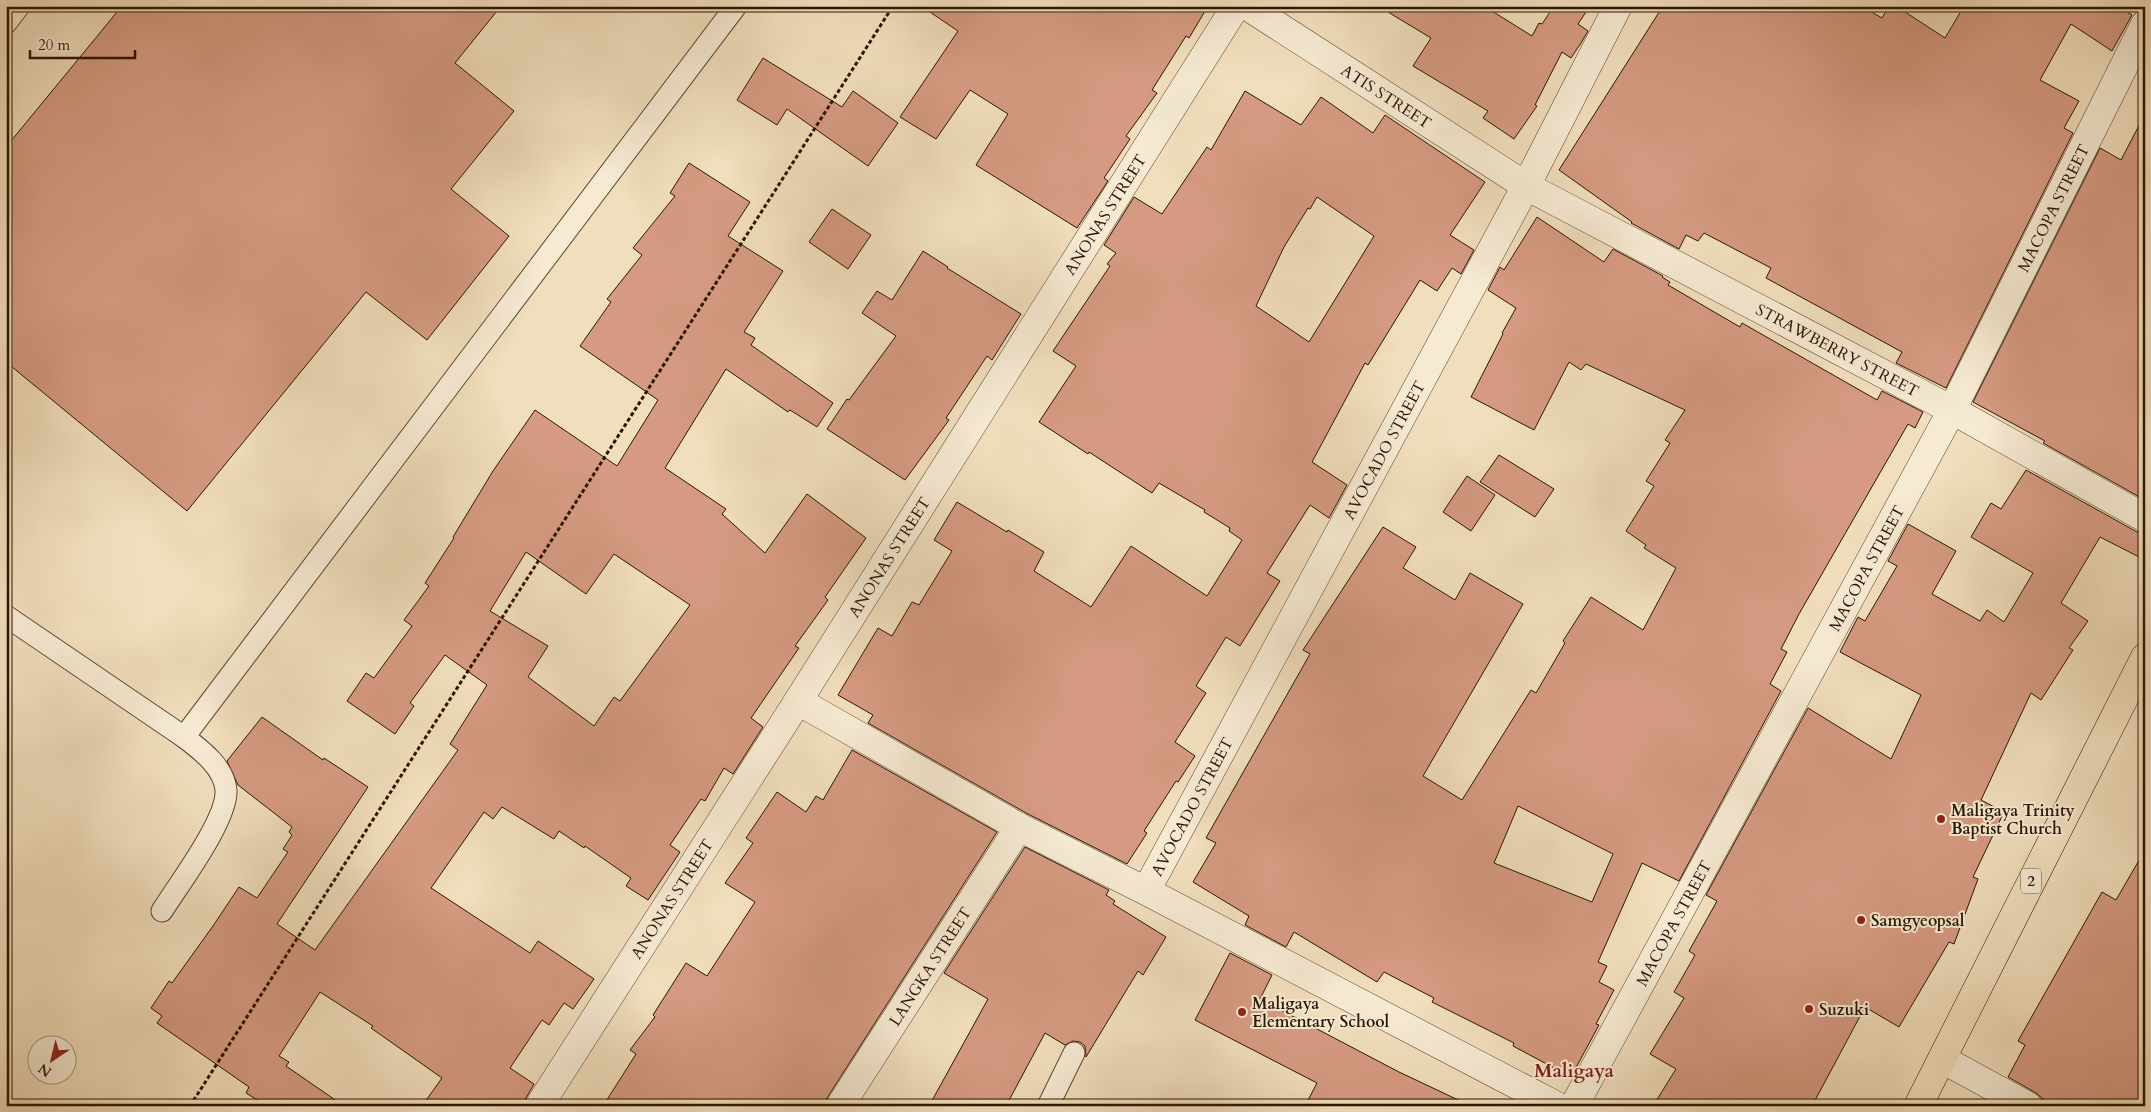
<svg xmlns="http://www.w3.org/2000/svg" width="2151" height="1112" font-family="Cardo,serif">
  <style>
    .building { fill: #d59a81; stroke: #2c1500; fill-rule: evenodd }
    .lines { fill: none; stroke-linecap: round; stroke-linejoin: round }
    .lane-casing { stroke: #5d472f; stroke-width: 23 }
    .street-casing { stroke: #5d472f; stroke-width: 29 }
    .highway-casing { stroke: #2c1500; stroke-width: 29 }
    .path { stroke: #2c1500; stroke-width: 3; stroke-dasharray: 4 2.5; stroke-linecap: butt }
    .lane { stroke: #f6ead3; stroke-width: 21 }
    .street { stroke: #f6ead3; stroke-width: 28 }
    .highway { stroke: #f1debc; stroke-width: 28 }
    .poi-dot { fill: #8f2418; stroke: #f6ead3; stroke-width: 2 }
    .labels { text-anchor: middle; stroke-width: 4; stroke-linejoin: round; paint-order: stroke }
    .shield { fill: #f6ead3; stroke: #69553f; stroke-width: 1 }
    .shield-label { font-size: 15px; font-weight: bold; fill: #2c1500 }
    .street-label { font-size: 16px; fill: #2c1500; stroke: #f6ead3 }
    .poi-label { font-size: 16px; font-weight: bold; fill: #2c1500; stroke: #f6ead3; text-anchor: start }
    .quarter-label { font-size: 19px; font-weight: bold; fill: #7a1f14; stroke: #f6ead3 }
  </style>
  <rect width="100%" height="100%" fill="#f1debc"/>
  <filter id="stains"><feTurbulence type="fractalNoise" baseFrequency=".004" numOctaves="4"/><feColorMatrix values="0 0 0 0 .2 0 0 0 0 .09 0 0 0 0 .02 0 0 0 .5 -.17"/></filter>
  <radialGradient id="worn" r=".72"><stop offset=".6" stop-color="#630" stop-opacity="0"/><stop offset="1" stop-color="#630" stop-opacity=".3"/></radialGradient>
  <g class="building">
    <path d="M122,6H501L455,63L514,111L451,189L509,236L427,340L366,292L187,511L6,362V147Z"/>
    <path d="M921,6H1208L1189,38L1186,36L1152,90L1157,93L1126,136L1130,139L1104,178L1108,181L1077,228L976,165L1008,114L970,90L936,139L900,117L958,31Z"/>
    <path d="M1378,6H1484L1532,36L1539,23L1542,24L1554,6H1590L1578,24L1588,31L1581,43L1571,58L1562,52L1535,105L1537,106L1514,139L1483,118L1488,111L1413,66L1431,38Z"/>
    <path d="M1663,6H1861L1882,18L1889,6H1896L1945,38L1964,6H2118L2132,15L2112,51L2071,24L2040,80L2079,101L2064,128L2073,133L1946,388L1896,363L1902,352L1766,278L1771,268L1704,233L1698,241L1686,235L1679,249L1631,223L1632,222L1559,170Z"/>
    <path d="M763,58L842,107L853,91L898,123L868,166L787,109L777,125L737,100Z"/>
    <path d="M1245,91L1301,125L1321,97L1373,133L1385,115L1485,182L1450,235L1474,250L1461,274L1452,268L1437,291L1420,280L1368,365L1365,363L1312,462L1347,485L1329,518L1310,505L1267,573L1280,581L1240,646L1226,637L1196,686L1206,693L1175,742L1195,756L1178,782L1176,781L1144,831L1147,833L1127,864L1026,813L868,723L873,715L838,695L878,628L892,636L912,602L919,605L952,551L934,540L957,502L1007,532L1008,530L1044,552L1034,571L1091,607L1131,546L1207,596L1242,540L1229,531L1230,528L1204,512L1205,510L1159,483L1152,493L1089,452L1088,454L1039,422L1076,366L1053,351L1110,266L1107,264L1116,253L1104,245L1134,197L1162,214L1207,147L1211,150ZM1317,197L1374,236L1309,342L1256,306L1284,247L1308,208L1310,209Z"/>
    <path d="M2145,114V500L2043,443L2045,441L1973,402L2100,148L2121,160Z"/>
    <path d="M689,163L750,202L728,236L783,271L744,332L755,338L751,345L833,403L817,427L790,410L788,412L726,369L665,468L726,509L722,514L765,553L807,494L866,538L825,597L828,600L795,646L799,648L751,718L763,727L733,774L724,768L705,801L701,799L670,845L680,852L648,900L626,886L631,878L585,846L584,848L559,831L554,839L502,807L493,819L484,812L431,888L530,953L538,941L594,979L573,1009L564,1003L549,1025L542,1020L510,1068L534,1084L526,1098L523,1106H422L442,1078L371,1028L373,1026L320,992L279,1056L289,1062L286,1066L344,1106H267L246,1093L249,1087L157,1023L162,1016L151,1008L169,981L172,983L213,926L239,887L257,898L288,852L283,849L292,835L289,832L292,827L238,785L227,761L262,717L323,760L324,758L368,787L277,924L315,950L458,750L450,744L487,685L445,655L410,703L414,706L395,734L347,701L366,673L374,678L412,626L404,620L429,586L425,583L454,538L453,537L493,471L535,410L617,466L658,400L580,346L611,302L607,299L642,255L633,248L675,196L670,193ZM526,552L586,594L614,554L690,605L620,701L614,697L594,726L528,677L548,646L490,611Z"/>
    <path d="M832,209L871,235L848,269L809,242Z"/>
    <path d="M1537,217L1604,262L1613,249L1663,276L1662,277L1670,282L1668,285L1740,327L1742,323L1877,400L1882,391L1923,412L1915,428L1908,424L1799,614L1781,649L1787,652L1770,684L1781,691L1679,881L1642,863L1598,962L1607,966L1599,982L1614,990L1596,1024L1599,1025L1571,1077L1513,1046L1514,1043L1432,1002L1434,998L1384,972L1377,982L1294,932L1286,947L1245,925L1249,916L1193,882L1216,843L1206,838L1310,654L1303,650L1383,527L1416,547L1403,568L1455,600L1470,573L1523,604L1423,776L1462,800L1531,690L1536,693L1565,643L1563,641L1591,597L1643,630L1676,568L1644,548L1646,545L1626,531L1654,486L1646,481L1670,443L1665,440L1685,410L1586,364L1581,370L1569,362L1534,430L1471,397L1503,334L1502,333L1516,308L1488,290L1500,267L1504,270ZM1518,806L1613,854L1592,902L1494,863Z"/>
    <path d="M923,251L948,267L947,268L1021,314L992,360L987,356L946,418L949,420L905,480L827,429L847,399L849,400L896,336L862,313L877,291L892,300Z"/>
    <path d="M1499,455L1554,489L1535,517L1480,482Z"/>
    <path d="M2026,470L2137,532L2145,534V560L2100,537L2061,603L2088,621L2069,648L2073,650L2041,700L2031,693L1981,800L2004,812L1973,877L1978,879L1954,944L1949,942L1899,1027L1865,1007L1812,1106H1653L1676,1069L1650,1054L1684,998L1674,992L1695,955L1689,951L1717,901L1706,895L1808,708L1891,759L1921,695L1840,652L1858,617L1865,621L1897,566L1888,561L1908,524L1956,551L1932,594L1980,621L1987,610L2004,622L2033,573L1971,537L1991,503L2001,509Z"/>
    <path d="M1467,476L1495,495L1471,531L1443,512Z"/>
    <path d="M852,750L997,832L827,1098L824,1106H603L636,1054L630,1050L655,1017L653,1015L686,963L707,976L755,902L725,883L753,843L746,838L777,792L806,812L816,796L823,800Z"/>
    <path d="M1025,847L1109,890L1106,895L1115,901L1113,904L1166,937L1143,975L1138,971L1086,1057L1085,1046L1080,1042L1073,1041L1065,1045L1045,1033L1006,1106H929L988,999L944,973Z"/>
    <path d="M2145,850V1106H2044L2042,1098L2036,1093L2008,1077L2025,1045L2018,1041L2102,892L2116,900Z"/>
    <path d="M1230,953L1272,975L1260,999L1399,1072L1471,1106H1305L1317,1083L1195,1020Z"/>
  </g>
  <g class="lines">
    <defs>
      <g id="lane">
        <path d="M6,23L19,6"/>
        <path d="M6,616L184,737L736,6"/>
        <path d="M162,911C179,884 228,819 226,790C224,767 201,750 184,737"/>
        <path d="M1048,1106L1074,1053"/>
      </g>
      <g id="street">
        <path id="s1" d="M1247,6L1526,186L1952,410L2145,518"/>
        <path d="M798,701L1019,827L1146,891L1557,1106"/>
        <path id="s2" d="M1146,891L1526,186L1618,6"/>
        <path d="M1942,1059L2028,1106"/>
        <path id="s3" d="M539,1106L798,701L1236,6"/>
        <path id="s4" d="M840,1106L1019,827"/>
        <path id="s5" d="M1574,1106L1952,410L2145,24"/>
      </g>
      <path id="highway" d="M1918,1106L2145,657"/>
    </defs>
    <use href="#lane" class="lane-casing"/>
    <use href="#street" class="street-casing"/>
    <use href="#highway" class="highway-casing"/>
    <path class="path" d="M190,1106L893,6"/>
    <use href="#lane" class="lane"/>
    <use href="#street" class="street"/>
    <use href="#highway" class="highway"/>
  </g>
  <g class="poi-dot">
    <circle cx="1941" cy="819" r="5"/>
    <circle cx="1861" cy="920" r="5"/>
    <circle cx="1809" cy="1009" r="5"/>
    <circle cx="1242" cy="1012" r="5"/>
  </g>
  <g class="labels">
    <rect class="shield" x="2021" y="868.5" width="20" height="25" rx="4"/>
    <g class="shield-label">
      <text x="2031" y="886">2</text>
    </g>
    <g class="street-label">
      <text dy="6" stroke="none"><textPath href="#s1" startOffset="166">ATIS STREET</textPath></text>
      <text dy="6" stroke="none"><textPath href="#s5" startOffset="1018">MACOPA STREET</textPath></text>
      <text dy="6" stroke="none"><textPath href="#s3" startOffset="1056">ANONAS STREET</textPath></text>
      <text dy="6" stroke="none"><textPath href="#s1" startOffset="684">STRAWBERRY STREET</textPath></text>
      <text dy="6" stroke="none"><textPath href="#s2" startOffset="501">AVOCADO STREET</textPath></text>
      <text dy="6" stroke="none"><textPath href="#s3" startOffset="651">ANONAS STREET</textPath></text>
      <text dy="6" stroke="none"><textPath href="#s5" startOffset="612">MACOPA STREET</textPath></text>
      <text dy="6" stroke="none"><textPath href="#s2" startOffset="96">AVOCADO STREET</textPath></text>
      <text dy="6" stroke="none"><textPath href="#s3" startOffset="246">ANONAS STREET</textPath></text>
      <text dy="6" stroke="none"><textPath href="#s5" startOffset="208">MACOPA STREET</textPath></text>
      <text dy="6" stroke="none"><textPath href="#s4" startOffset="166">LANGKA STREET</textPath></text>
    </g>
    <g class="poi-label">
      <text x="1951" y="816">Maligaya Trinity<tspan x="1951" dy="18">Baptist Church</tspan></text>
      <text x="1871" y="926">Samgyeopsal</text>
      <text x="1252" y="1009">Maligaya<tspan x="1252" dy="18">Elementary School</tspan></text>
      <text x="1819" y="1015">Suzuki</text>
    </g>
    <g class="quarter-label">
      <text x="1574" y="1077">Maligaya</text>
    </g>
  </g>
  <rect width="2151" height="1112" fill="none" stroke="#f1debc" stroke-width="25"/>
  <rect x="8" y="8" width="2136" height="1097" fill="none" stroke="#2c1500" stroke-width="2.5"/>
  <rect x="12" y="12" width="2126" height="1087" fill="none" stroke="#2c1500"/>
  <g transform="translate(52 1060) rotate(215)"><circle r="24" fill="#f6ead3" stroke="#a5957f"/>
  <path d="M0-4L9 19L0 12L-9 19Z" fill="#8f2418"/>
  <text y="-8" font-size="14" font-weight="bold" text-anchor="middle" fill="#2c1500">N</text>
  </g>
  <path d="M30 50v8h105v-8" fill="none" stroke="#2c1500" stroke-width="2.5"/>
  <text x="38" y="50" font-size="15" fill="#2c1500" stroke="#f6ead3" stroke-width="4" paint-order="stroke">20 m</text>
  <rect width="100%" height="100%" filter="url(#stains)"/>
  <rect width="100%" height="100%" fill="url(#worn)"/>
</svg>
